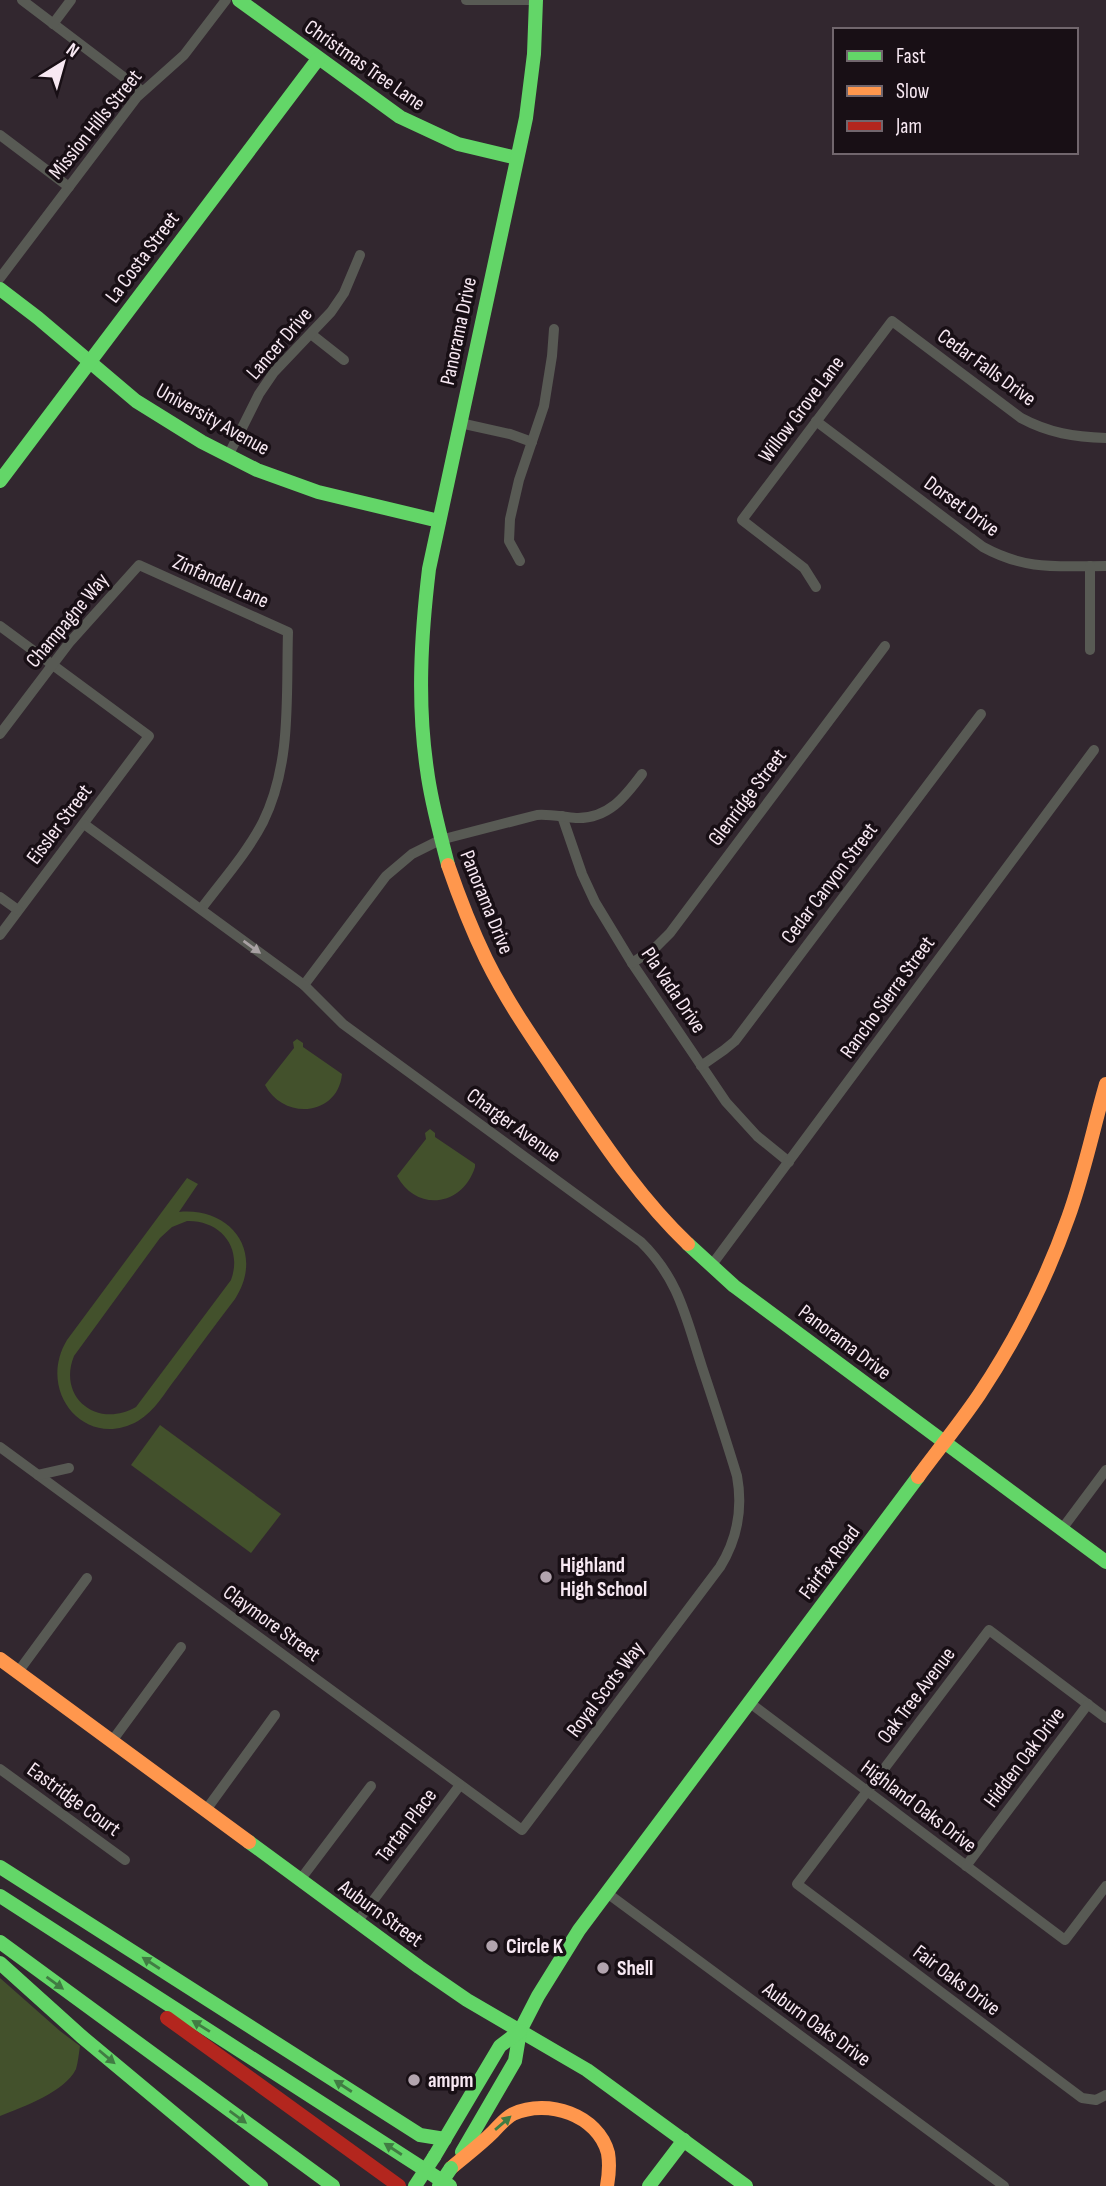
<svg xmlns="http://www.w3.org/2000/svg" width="1106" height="2186" font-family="'Sofia Sans Condensed',sans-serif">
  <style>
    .green { fill: #43512c; fill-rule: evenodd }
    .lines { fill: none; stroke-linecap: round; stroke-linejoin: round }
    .street { stroke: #585a54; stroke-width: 10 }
    .fast { stroke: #63d668; stroke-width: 14 }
    .slow { stroke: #ff974d; stroke-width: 14 }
    .jam { stroke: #b3261e; stroke-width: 14 }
    .fast-bridge { stroke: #63d668; stroke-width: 14 }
    .oneway { fill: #a8a1a3 }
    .oneway2 { fill: #417c43 }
    .poi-dot { fill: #b2a4ae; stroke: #180f15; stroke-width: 2.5 }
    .labels { text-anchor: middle; stroke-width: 7; stroke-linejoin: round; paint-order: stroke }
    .street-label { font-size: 21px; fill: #f7e8f2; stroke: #180f15 }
    .poi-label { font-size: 21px; font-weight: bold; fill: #f7e8f2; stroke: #180f15; text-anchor: start }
  </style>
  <rect width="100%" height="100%" fill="#32272f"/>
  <g class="green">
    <path d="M297,1039L303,1043V1047L342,1074C338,1116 284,1121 265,1085L294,1048L293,1042Z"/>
    <path d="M430,1129L435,1133V1137L475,1164V1167C463,1206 417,1213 397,1176L426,1139L425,1133Z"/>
    <path d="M187,1178L198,1184L179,1212C231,1207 265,1252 235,1299C215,1325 196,1351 177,1377C165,1392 155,1411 138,1421C85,1451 36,1391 67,1340ZM187,1221C220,1220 243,1247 231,1280L136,1407C98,1429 57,1398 74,1356L160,1238L172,1227Z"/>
    <path d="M160,1425L281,1514L251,1553L131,1465Z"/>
    <path d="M0,1978L60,2031L80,2046C79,2053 78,2062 76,2069C65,2092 23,2107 0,2116Z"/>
  </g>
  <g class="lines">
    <g class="street">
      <path d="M22,0L142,91"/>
      <path d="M466,0H529"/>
      <path d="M53,24L71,0"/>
      <path d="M0,135L69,187"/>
      <path d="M0,278L137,97L184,55L226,0"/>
      <path d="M311,334L344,360"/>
      <path d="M816,421L983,547C1027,571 1058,566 1106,566"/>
      <path d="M460,423L510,434L532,442"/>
      <path d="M228,456L259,394L274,372L331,312L344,293L360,255"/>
      <path d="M520,561L509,541L510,519L519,480L544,406L552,356L554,329"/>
      <path d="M1090,566V650"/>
      <path d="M816,587L804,568L742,520L892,321L1021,418C1049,433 1074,437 1106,438"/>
      <path d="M0,626L149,736L0,935"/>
      <path d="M0,734L69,643L139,565L288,632C286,696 292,763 263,822C247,853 222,881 201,909"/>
      <path d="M562,816L582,874L595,902L632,963L726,1102L757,1136L789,1162"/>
      <path d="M0,897L18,910"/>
      <path d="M632,963L655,948L670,933L885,646"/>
      <path d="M304,985L386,876L412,854L440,840L537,815C550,814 563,817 576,818C608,819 625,797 642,774"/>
      <path d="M701,1066L724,1050L735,1041L981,714"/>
      <path d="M711,1266L1094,750"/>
      <path d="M0,1447L522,1830L720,1567C738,1538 743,1509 737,1476C726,1440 714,1403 702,1367C686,1318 679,1279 641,1242L343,1024L304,985L84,824"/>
      <path d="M38,1475L69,1468"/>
      <path d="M1062,1529L1106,1470"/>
      <path d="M18,1672L87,1578"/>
      <path d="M750,1703L1065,1940L1106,1886"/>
      <path d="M1106,1718L989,1630L797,1884L1082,2098L1096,2100L1106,2095"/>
      <path d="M112,1741L181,1647"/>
      <path d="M0,1769L125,1860"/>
      <path d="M206,1810L275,1715"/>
      <path d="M966,1866L1088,1704"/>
      <path d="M300,1880L371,1786"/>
      <path d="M607,1893L1004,2186"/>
      <path d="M357,1922L460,1785"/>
    </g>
    <g class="fast">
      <path d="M239,0L400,117L458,144L517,158"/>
      <path d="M0,289L38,318L136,401L202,442L257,470L318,492L439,521"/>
      <path d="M0,481L318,59"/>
      <path d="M448,865C440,833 431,802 427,770C417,703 421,636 429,569L526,118L534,54L536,0"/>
      <path d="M688,1244L734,1286L1106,1562"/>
      <path d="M249,1842L419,1967L467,2000L587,2070L746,2186"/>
      <path d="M0,1867L420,2135L445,2139"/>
      <path d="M0,1896L450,2186"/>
      <path d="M0,1942L333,2186"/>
      <path d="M0,1963L81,2036L261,2186"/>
      <path d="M462,2152L515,2061L520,2031L538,1996L579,1930L918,1477"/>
      <path d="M434,2157L500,2046L520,2031"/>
      <path d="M649,2186L684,2140"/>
    </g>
    <g class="slow">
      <path d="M448,865C459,897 471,928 486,959C510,1008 543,1053 573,1098C608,1150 643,1201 688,1244"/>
      <path d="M918,1477C938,1450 960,1423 979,1395C1015,1341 1046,1280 1068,1218C1084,1174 1093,1129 1106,1084"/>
      <path d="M0,1659L249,1842"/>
      <path d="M451,2168C465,2156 480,2145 493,2132C499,2126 505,2118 513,2114C548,2098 598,2115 608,2153C610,2165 609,2175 607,2186"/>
    </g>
    <path class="jam" d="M167,2018L399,2186"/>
    <g class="fast-bridge">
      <path d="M415,2186L434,2157"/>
      <path d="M439,2186L451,2168"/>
    </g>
  </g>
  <defs><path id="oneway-solid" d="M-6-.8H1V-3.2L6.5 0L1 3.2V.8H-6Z" transform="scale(1.75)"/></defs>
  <use class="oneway" href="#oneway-solid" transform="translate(252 947) rotate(36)"/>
  <g class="oneway2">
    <use href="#oneway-solid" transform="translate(151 1963) rotate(-147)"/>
    <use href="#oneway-solid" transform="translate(55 1983) rotate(36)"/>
    <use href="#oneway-solid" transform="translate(201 2026) rotate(-148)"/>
    <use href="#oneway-solid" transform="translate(107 2057) rotate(40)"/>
    <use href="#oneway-solid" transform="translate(343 2086) rotate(-147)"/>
    <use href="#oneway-solid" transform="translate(238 2117) rotate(36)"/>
    <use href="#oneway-solid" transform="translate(503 2123) rotate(-41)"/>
    <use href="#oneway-solid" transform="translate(393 2149) rotate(-147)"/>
  </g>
  <g class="poi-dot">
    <circle cx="546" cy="1577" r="7"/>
    <circle cx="492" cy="1946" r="7"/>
    <circle cx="603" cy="1968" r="7"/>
    <circle cx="414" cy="2080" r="7"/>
  </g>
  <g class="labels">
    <g class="street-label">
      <text transform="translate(365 65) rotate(35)" y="7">Christmas Tree Lane</text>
      <text transform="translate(95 124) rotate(-51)" y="7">Mission Hills Street</text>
      <text transform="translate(142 257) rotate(-53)" y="7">La Costa Street</text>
      <text transform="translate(458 331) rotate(-78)" y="7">Panorama Drive</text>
      <text transform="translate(279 343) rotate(-49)" y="7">Lancer Drive</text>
      <text transform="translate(987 367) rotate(36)" y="7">Cedar Falls Drive</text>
      <text transform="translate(801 409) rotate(-53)" y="7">Willow Grove Lane</text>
      <text transform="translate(213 419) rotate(29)" y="7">University Avenue</text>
      <text transform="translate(962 506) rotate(36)" y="7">Dorset Drive</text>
      <text transform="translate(221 581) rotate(24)" y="7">Zinfandel Lane</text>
      <text transform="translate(67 620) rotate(-50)" y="7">Champagne Way</text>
      <text transform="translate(747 797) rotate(-53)" y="7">Glenridge Street</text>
      <text transform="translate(59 824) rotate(-53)" y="7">Eissler Street</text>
      <text transform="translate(829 883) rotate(-53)" y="7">Cedar Canyon Street</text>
      <text transform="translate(487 902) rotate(68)" y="7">Panorama Drive</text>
      <text transform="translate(674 990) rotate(56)" y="7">Pla Vada Drive</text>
      <text transform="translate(887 997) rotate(-54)" y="7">Rancho Sierra Street</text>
      <text transform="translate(514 1125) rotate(36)" y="7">Charger Avenue</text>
      <text transform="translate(845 1342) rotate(37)" y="7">Panorama Drive</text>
      <text transform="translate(829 1562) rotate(-53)" y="7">Fairfax Road</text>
      <text transform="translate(272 1623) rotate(36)" y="7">Claymore Street</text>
      <text transform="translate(605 1689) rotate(-53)" y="7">Royal Scots Way</text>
      <text transform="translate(916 1695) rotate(-53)" y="7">Oak Tree Avenue</text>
      <text transform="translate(1024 1757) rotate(-53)" y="7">Hidden Oak Drive</text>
      <text transform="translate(74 1799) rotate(36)" y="7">Eastridge Court</text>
      <text transform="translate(919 1806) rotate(37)" y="7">Highland Oaks Drive</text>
      <text transform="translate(406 1825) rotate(-53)" y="7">Tartan Place</text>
      <text transform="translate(381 1913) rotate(36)" y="7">Auburn Street</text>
      <text transform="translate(957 1980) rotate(37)" y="7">Fair Oaks Drive</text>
      <text transform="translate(817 2024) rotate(36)" y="7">Auburn Oaks Drive</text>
    </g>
    <g class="poi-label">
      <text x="560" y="1572">Highland<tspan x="560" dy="24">High School</tspan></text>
      <text x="506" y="1953">Circle K</text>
      <text x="617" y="1975">Shell</text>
      <text x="428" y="2087">ampm</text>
    </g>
  </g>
  <rect x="833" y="28" width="245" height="126" fill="#180f15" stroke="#71666d" stroke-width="2"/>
  <rect x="847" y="51" width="35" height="10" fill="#63d668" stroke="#71666d" stroke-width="2"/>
  <text x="896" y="63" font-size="21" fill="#f7e8f2">Fast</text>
  <rect x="847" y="86" width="35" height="10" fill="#ff974d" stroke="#71666d" stroke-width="2"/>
  <text x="896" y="98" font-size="21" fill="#f7e8f2">Slow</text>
  <rect x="847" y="121" width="35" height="10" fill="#b3261e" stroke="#71666d" stroke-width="2"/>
  <text x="896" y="133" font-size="21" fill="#f7e8f2">Jam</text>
  <g transform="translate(63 63) rotate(37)" stroke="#180f15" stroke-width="5" paint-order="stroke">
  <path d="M0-5L12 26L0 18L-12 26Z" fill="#f7e8f2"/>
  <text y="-10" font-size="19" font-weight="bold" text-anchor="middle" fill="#f7e8f2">N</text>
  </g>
</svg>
